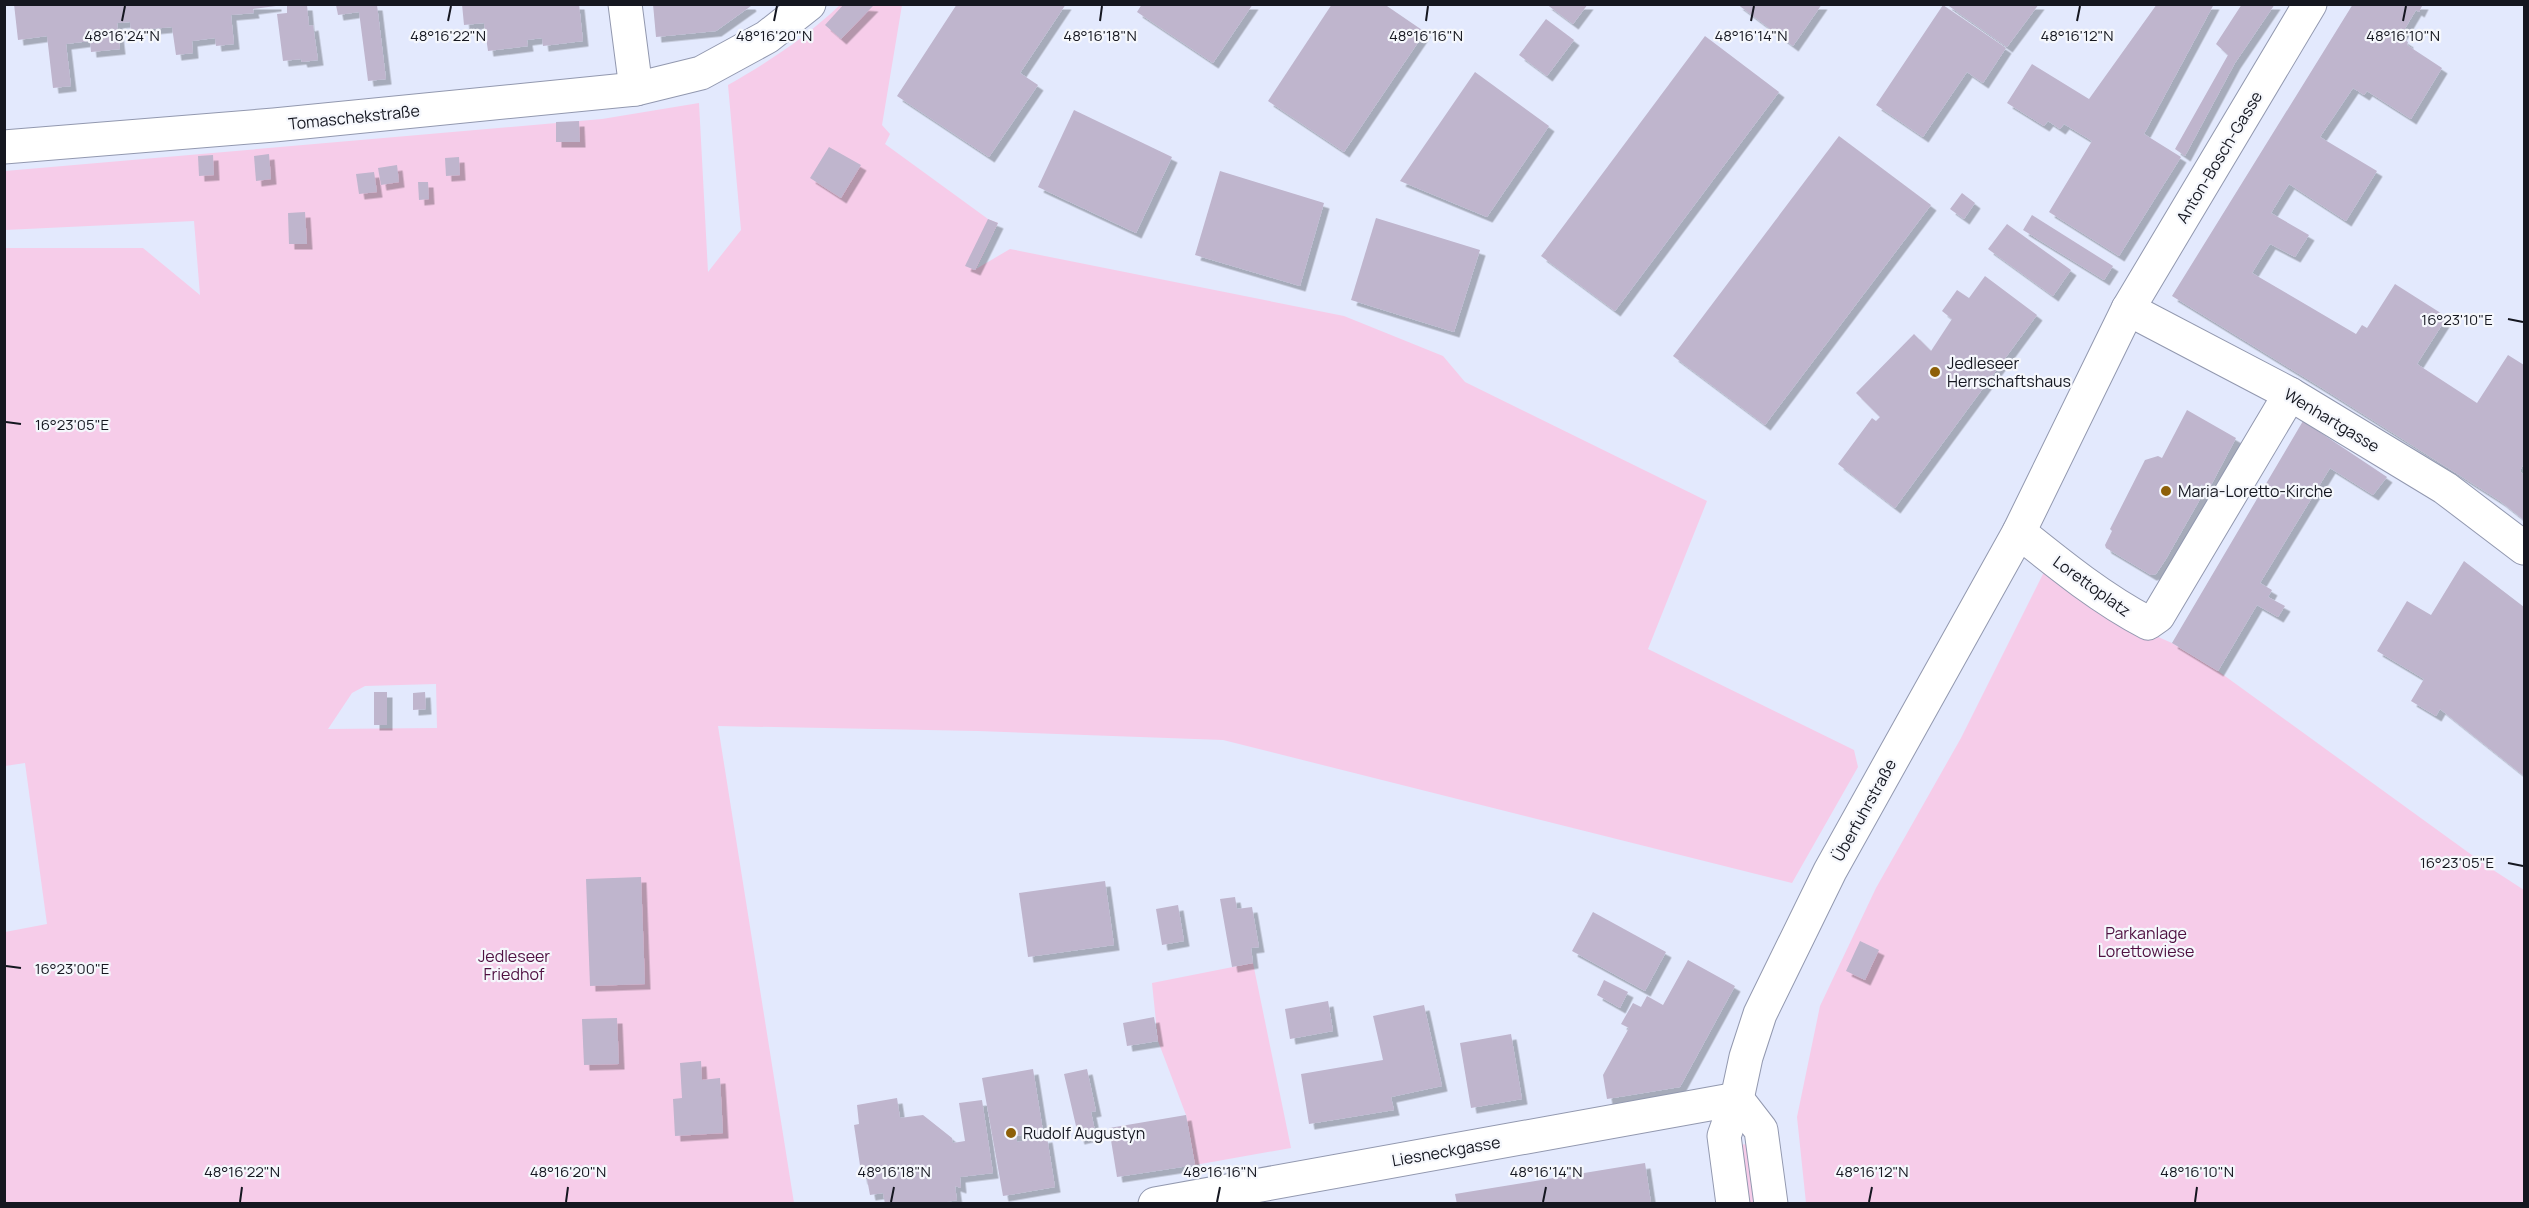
<svg xmlns="http://www.w3.org/2000/svg" width="2529" height="1208" font-family="Manrope,sans-serif">
  <style>
    .green { fill: #f6cce9; fill-rule: evenodd }
    .building { fill: #bfb5cd; filter: url(#shadow) }
    .lines { fill: none; stroke-linecap: round; stroke-linejoin: round }
    .street-casing { stroke: #9298af; stroke-width: 35 }
    .street { stroke: #fff; stroke-width: 33 }
    .ticks { fill: none; stroke: #151720; stroke-width: 2 }
    .poi-dot { fill: #8e6009; stroke: #f5f7fc; stroke-width: 2 }
    .labels { text-anchor: middle; stroke-width: 4.5; stroke-linejoin: round; paint-order: stroke }
    .street-label { font-size: 16px; fill: #151720; stroke: #f5f7fc }
    .poi-label { font-size: 16px; fill: #151720; stroke: #f5f7fc; text-anchor: start }
    .park-label { font-size: 16px; fill: #4f1041; stroke: #f5f7fc }
    .ticks-label { font-size: 15px; text-anchor: middle; fill: #151720; stroke: #f5f7fc; stroke-width: 4.5; stroke-linejoin: round; paint-order: stroke }
  </style>
  <defs>
    <filter id="shadow"><feDropShadow dx="5.5" dy="5.5" stdDeviation="0" flood-color="#0004"/></filter>
  </defs>
  <rect width="100%" height="100%" fill="#e3e9fd"/>
  <g class="green">
    <path d="M840,5H902L882,125L890,134L885,144L988,219L998,223L976,269L1010,249L1344,316L1443,356L1465,382L1707,501L1648,649L1854,750L1858,767L1792,883L1223,740L978,731L718,726L794,1203H5V932L47,924L25,763L5,766V248H143L200,295L194,221L5,230V171L602,119L699,103L708,272L741,230L728,85C770,61 805,38 840,5ZM436,684L437,728L328,729L352,693L365,686Z"/>
    <path d="M2046,568L2135,627L2172,643L2218,671L2487,866L2524,890V1203H1806L1797,1117L1820,1006L1876,888L1961,738Z"/>
    <path d="M1253,963L1291,1148L1195,1165L1186,1115L1158,1041L1152,983Z"/>
    <path d="M1748,1144L1761,1203H1743L1739,1145Z"/>
  </g>
  <g class="building">
    <path d="M14,4H276V6L253,9L254,13L231,15L234,44L216,46L215,38L192,41L193,53L176,55L172,27L131,31L130,22L117,23L120,49L91,52L90,41L66,44L71,86L53,88L47,36L18,40Z"/>
    <path d="M462,4H579L583,41L543,46L542,38L527,40L528,46L488,51L484,23L464,25Z"/>
    <path d="M653,4H750L751,6L716,31L656,37Z"/>
    <path d="M844,4L873,6L841,39L825,25Z"/>
    <path d="M957,4H1066L1020,73L1038,85L989,157L897,96Z"/>
    <path d="M1142,4H1253L1213,63L1137,12Z"/>
    <path d="M1332,4H1384L1425,32L1344,152L1268,101Z"/>
    <path d="M1546,4H1588L1573,24Z"/>
    <path d="M1737,4H1822L1793,46Z"/>
    <path d="M1946,4H2039L2007,47Z"/>
    <path d="M2157,4H2214L2144,134L2181,157L2119,256L2049,212L2092,141L2064,124L2060,129L2048,121L2044,126L2007,103L2032,64L2089,99Z"/>
    <path d="M2242,4H2275L2235,63L2185,156L2175,149L2228,55L2216,44Z"/>
    <path d="M2353,4H2423L2419,12L2416,10L2400,37L2408,42L2407,45L2442,68L2411,119L2367,91L2364,95L2353,88L2320,137L2377,171L2346,221L2289,184L2271,213L2309,235L2295,257L2270,244L2252,273L2356,334L2362,325L2367,328L2395,284L2447,317L2417,364L2477,403L2508,355L2524,365V463L2520,471L2524,475V520L2500,501L2322,388L2172,296Z"/>
    <path d="M287,5H307L309,26L313,25L318,60L302,62L301,59L283,61L277,14L287,13Z"/>
    <path d="M336,5H377L386,79L368,81L359,12L338,15Z"/>
    <path d="M1943,5L2006,48L1983,83L1967,72L1923,137L1876,105Z"/>
    <path d="M1546,19L1574,40L1547,76L1519,55Z"/>
    <path d="M1705,36L1779,92L1615,311L1541,256Z"/>
    <path d="M1475,72L1549,126L1487,217L1400,181Z"/>
    <path d="M1074,110L1172,157L1136,233L1038,187Z"/>
    <path d="M579,121L580,142H556V122Z"/>
    <path d="M1839,136L1931,205L1765,425L1673,356Z"/>
    <path d="M829,147L861,165L841,198L810,178Z"/>
    <path d="M269,154L271,179L256,181L254,156Z"/>
    <path d="M213,155L214,175L199,176L198,156Z"/>
    <path d="M459,157L460,175L446,176L445,158Z"/>
    <path d="M397,165L399,182L381,185L378,168Z"/>
    <path d="M1220,171L1324,203L1300,286L1195,255Z"/>
    <path d="M374,172L377,192L359,194L356,174Z"/>
    <path d="M418,182H428L429,199L419,200Z"/>
    <path d="M1962,193L1975,203L1964,219L1950,209Z"/>
    <path d="M305,212L307,244H289L288,213Z"/>
    <path d="M2032,215L2113,266L2104,280L2023,230Z"/>
    <path d="M1376,218L1480,250L1454,332L1351,300Z"/>
    <path d="M988,219L998,223L975,270L965,266Z"/>
    <path d="M2007,224L2071,270L2053,296L1988,249Z"/>
    <path d="M1985,276L2037,315L1895,508L1838,464L1872,418L1876,421L1880,417L1856,393L1914,334L1931,351L1952,319L1942,311L1957,290L1969,298Z"/>
    <path d="M2187,410L2236,438L2209,489L2201,484L2203,494L2166,559L2156,574L2151,575L2106,548L2105,545L2112,531L2110,529L2145,460L2158,456L2162,458Z"/>
    <path d="M2303,421L2387,477L2373,495L2330,468L2260,583L2272,590L2268,597L2285,606L2278,617L2257,605L2218,671L2172,643Z"/>
    <path d="M2464,561L2524,607V776L2440,709L2436,716L2411,701L2424,679L2377,651L2407,601L2431,615Z"/>
    <rect x="374" y="692" width="13" height="33"/>
    <path d="M425,692L426,709L413,710V693Z"/>
    <path d="M641,877L645,984L590,986L586,879Z"/>
    <path d="M1105,881L1114,945L1028,957L1019,893Z"/>
    <path d="M1235,897L1237,909L1252,907L1259,947L1251,948L1253,963L1232,967L1220,899Z"/>
    <path d="M1178,905L1184,941L1162,945L1156,909Z"/>
    <path d="M1593,912L1666,952L1645,991L1572,951Z"/>
    <path d="M1860,941L1879,950L1865,980L1846,971Z"/>
    <path d="M1688,960L1735,986L1680,1087L1607,1099L1603,1075L1629,1028L1621,1024L1633,1003L1641,1007L1647,996L1663,1005Z"/>
    <path d="M1604,980L1628,992L1620,1008L1597,995Z"/>
    <path d="M1328,1001L1333,1031L1290,1039L1285,1009Z"/>
    <path d="M1424,1005L1442,1086L1391,1097L1394,1110L1309,1124L1301,1074L1383,1060L1373,1016Z"/>
    <path d="M1154,1017L1158,1041L1127,1046L1123,1023Z"/>
    <path d="M617,1018L619,1064L584,1065L582,1019Z"/>
    <path d="M1511,1034L1522,1099L1471,1108L1460,1043Z"/>
    <path d="M701,1061L702,1080L720,1078L723,1133L675,1136L673,1099L682,1098L680,1063Z"/>
    <path d="M1033,1069L1043,1131L1016,1136L1017,1142L1047,1137L1055,1187L1003,1196L982,1078Z"/>
    <path d="M1087,1069L1096,1111L1091,1112L1096,1135L1079,1139L1064,1074Z"/>
    <path d="M897,1098L900,1118L923,1115L952,1138L953,1143L965,1141L959,1103L982,1100L993,1173L960,1177L961,1188L955,1186L957,1200L936,1204H885L883,1193L870,1195L867,1179H862L854,1125L859,1124L857,1105Z"/>
    <path d="M1186,1115L1195,1165L1117,1177L1109,1128Z"/>
    <path d="M1645,1163L1651,1203L1457,1204L1455,1194Z"/>
  </g>
  <g class="lines">
    <defs>
      <g id="street">
        <path d="M625,4L636,89"/>
        <path d="M4,147L274,125L636,89L701,73L767,37L809,4"/>
        <path d="M2128,309L2290,394L2445,488L2524,548"/>
        <path d="M2019,532C2060,565 2102,599 2148,623L2158,616L2290,394"/>
        <path d="M1737,1099L1761,1130L1771,1204"/>
        <path d="M1155,1204L1737,1099"/>
        <path d="M1733,1204L1724,1136L1737,1099L1746,1057L1760,1014L1830,871L2019,532L2128,309L2310,4"/>
      </g>
    </defs>
    <use href="#street" class="street-casing"/>
    <use href="#street" class="street"/>
  </g>
  <path class="ticks" d="M122,21L125,6M448,21L451,6M774,21L777,6M1100,21L1102,6M1426,21L1428,6M1751,21L1754,6M2077,21L2080,6M2403,21L2406,6M2508,319L2523,322M6,422L21,424M2508,863L2523,866M6,966L21,968M240,1202L242,1187M566,1202L568,1187M891,1202L894,1187M1217,1202L1220,1187M1543,1202L1546,1187M1869,1202L1872,1187M2195,1202L2197,1187"/>
  <g class="poi-dot">
    <circle cx="1935" cy="372" r="6"/>
    <circle cx="2166" cy="491" r="6"/>
    <circle cx="1011" cy="1133" r="6"/>
  </g>
  <g class="labels">
    <g class="street-label">
      <text transform="translate(354 117) rotate(-6)" y="6">Tomaschekstraße</text>
      <text transform="translate(2219 157) rotate(-59)" y="6">Anton-Bosch-Gasse</text>
      <text transform="translate(2332 420) rotate(31)" y="6">Wenhartgasse</text>
      <text transform="translate(2092 586) rotate(36)" y="6">Lorettoplatz</text>
      <text transform="translate(1864 810) rotate(-61)" y="6">Überfuhrstraße</text>
      <text transform="translate(1446 1151) rotate(-10)" y="6">Liesneckgasse</text>
    </g>
    <g class="poi-label">
      <text x="1947" y="369">Jedleseer<tspan x="1947" dy="18">Herrschaftshaus</tspan></text>
      <text x="2178" y="497">Maria-Loretto-Kirche</text>
      <text x="1023" y="1139">Rudolf Augustyn</text>
    </g>
    <g class="park-label">
      <text x="2146" y="939">Parkanlage<tspan x="2146" dy="18">Lorettowiese</tspan></text>
      <text x="514" y="962">Jedleseer<tspan x="514" dy="18">Friedhof</tspan></text>
    </g>
  </g>
  <g class="ticks-label">
    <text x="122" y="41">48°16'24"N</text>
    <text x="448" y="41">48°16'22"N</text>
    <text x="774" y="41">48°16'20"N</text>
    <text x="1100" y="41">48°16'18"N</text>
    <text x="1426" y="41">48°16'16"N</text>
    <text x="1751" y="41">48°16'14"N</text>
    <text x="2077" y="41">48°16'12"N</text>
    <text x="2403" y="41">48°16'10"N</text>
    <text x="2457" y="325">16°23'10"E</text>
    <text x="72" y="430">16°23'05"E</text>
    <text x="2457" y="868">16°23'05"E</text>
    <text x="72" y="974">16°23'00"E</text>
    <text x="242" y="1177">48°16'22"N</text>
    <text x="568" y="1177">48°16'20"N</text>
    <text x="894" y="1177">48°16'18"N</text>
    <text x="1220" y="1177">48°16'16"N</text>
    <text x="1546" y="1177">48°16'14"N</text>
    <text x="1872" y="1177">48°16'12"N</text>
    <text x="2197" y="1177">48°16'10"N</text>
  </g>
  <rect width="2529" height="1208" fill="none" stroke="#151720" stroke-width="12"/>
</svg>
